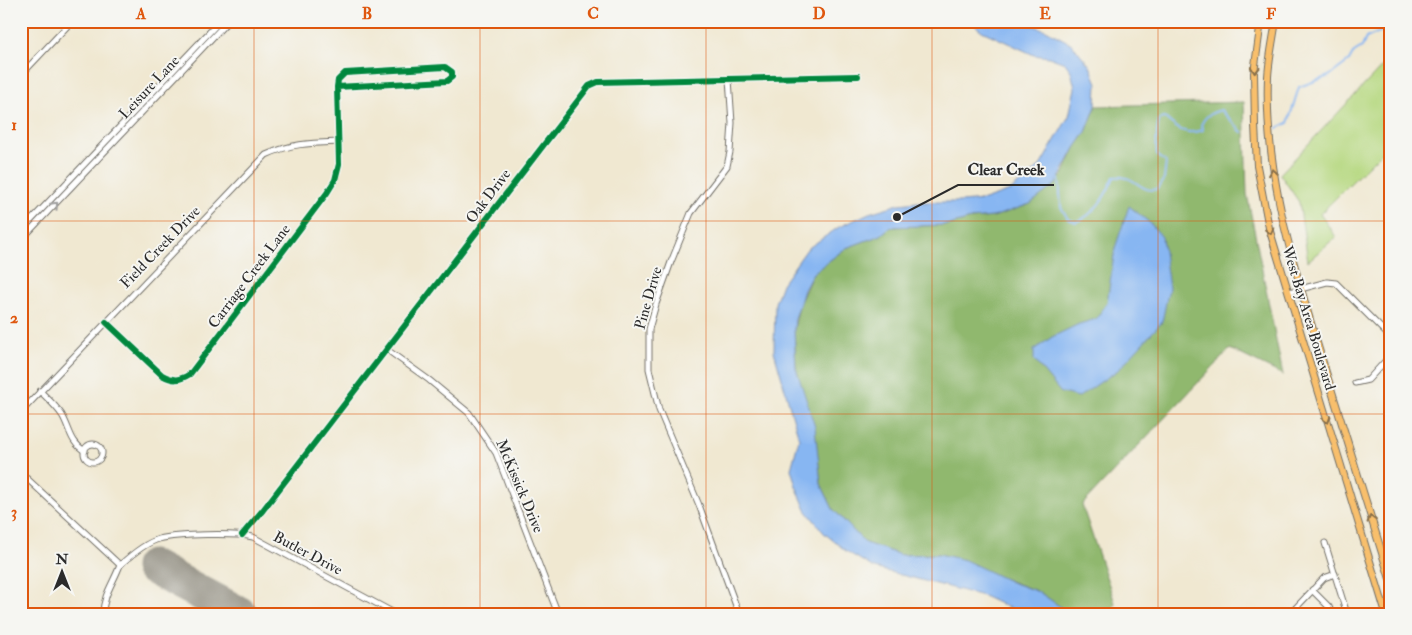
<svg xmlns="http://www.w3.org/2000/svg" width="1412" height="635" font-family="'IM FELL Double Pica',serif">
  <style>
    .green { fill: #b6d880; stroke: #708256 }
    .forest { fill: #90b86e; stroke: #5e724c }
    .water { fill: #87b6f2; stroke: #59708e }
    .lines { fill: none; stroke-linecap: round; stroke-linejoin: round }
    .stream { stroke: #87b6f2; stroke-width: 2 }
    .runway { stroke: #8e8a7e; stroke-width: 35 }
    .minor-casing { stroke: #706d65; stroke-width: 7 }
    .major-casing { stroke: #706d65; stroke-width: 8 }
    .minor { stroke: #fff; stroke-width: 5 }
    .major { stroke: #f8bf6c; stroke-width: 6 }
    .cycleway-casing { stroke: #f6f6f2; stroke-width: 9 }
    .cycleway { stroke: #00873e; stroke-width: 6 }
    .oneway { stroke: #876e48 }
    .oneway2 { stroke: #a0a0a0 }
    .grid { fill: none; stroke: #df570e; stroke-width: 1; stroke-opacity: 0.55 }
    .labels { text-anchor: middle; stroke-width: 4; stroke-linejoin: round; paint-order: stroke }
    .street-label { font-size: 15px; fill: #2b2b2b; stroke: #f6f6f2 }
    .leader { fill: none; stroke: #2b2b2b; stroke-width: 2 }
    .callout-dot { fill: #2b2b2b; stroke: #f6f6f2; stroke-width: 2 }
    .callout-label { font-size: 16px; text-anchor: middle; font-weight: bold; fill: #2b2b2b; stroke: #f6f6f2; stroke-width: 4; stroke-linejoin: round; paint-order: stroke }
    .neatline { fill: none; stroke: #df570e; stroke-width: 2 }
    .grid-label { font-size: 16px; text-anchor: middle; font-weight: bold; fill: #df570e }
  </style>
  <rect width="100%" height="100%" fill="#f6f6f2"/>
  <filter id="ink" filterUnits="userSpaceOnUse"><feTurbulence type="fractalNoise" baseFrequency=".02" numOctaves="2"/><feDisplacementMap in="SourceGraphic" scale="10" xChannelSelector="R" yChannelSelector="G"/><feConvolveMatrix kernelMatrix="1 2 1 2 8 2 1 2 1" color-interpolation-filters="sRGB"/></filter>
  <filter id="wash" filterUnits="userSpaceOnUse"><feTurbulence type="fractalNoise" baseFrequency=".0096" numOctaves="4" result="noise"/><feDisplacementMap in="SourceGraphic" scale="20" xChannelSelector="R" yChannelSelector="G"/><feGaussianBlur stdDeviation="1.12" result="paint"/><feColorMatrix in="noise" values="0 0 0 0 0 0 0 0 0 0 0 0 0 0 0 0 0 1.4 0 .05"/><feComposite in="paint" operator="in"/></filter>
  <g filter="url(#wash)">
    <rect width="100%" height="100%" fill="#f0e8d1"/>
    <path class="green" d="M1391,57V143L1320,214L1336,237L1308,261L1299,202L1280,174Z"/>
    <path class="forest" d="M1244,102L1247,194L1283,375L1230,349L1082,505L1115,603L1110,614H1071L1039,592L939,554L901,555L865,543L833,509L821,484L816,447L796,368L794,329L800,302L813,273L846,248L881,235L890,227L949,225L971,219L993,217L1030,204L1063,175L1075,148L1086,132L1096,106Z"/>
    <g class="water">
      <path d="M970,21H1020L1046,30L1072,44L1090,66L1097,83L1096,106L1086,132L1075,148L1056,184L1030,204L993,217L971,219L949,225L890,227L881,235L846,248L813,273L804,290L795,319L794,329L796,368L815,427L821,484L833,509L865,543L901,555L939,554L965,560L1011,582L1039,592L1071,614H1022L983,596L874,568L846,551L824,533L806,510L796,486L791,469L799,439L774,351L775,303L782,284L807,249L839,227L869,213L899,204L918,202H961L984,200L1010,191L1040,166L1069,116L1075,88L1071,71L1065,63L1049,57L1034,55L982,31Z"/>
      <path d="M1129,206L1150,223L1162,237L1169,288L1162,322L1118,370L1079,397L1061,393L1034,360V350L1052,337L1079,324L1096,319L1107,303L1115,248Z"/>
    </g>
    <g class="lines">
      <g class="stream">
        <path d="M1278,128L1288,123L1299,87L1329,76L1349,61L1354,52L1362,47L1366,38L1391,27"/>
        <path d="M1059,179L1061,207L1068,219L1076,222C1095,215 1106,195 1114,177C1136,174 1140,194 1157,189L1164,179L1166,162L1157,155C1156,147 1156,127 1160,119L1165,118C1177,129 1186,136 1203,130L1201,125C1205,116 1210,113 1221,110L1242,132"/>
      </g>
      <path class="runway" d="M152,567L240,614"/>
    </g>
  </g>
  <g filter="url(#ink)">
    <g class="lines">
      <defs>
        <g id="minor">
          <path d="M21,75L72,21"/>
          <path d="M729,79L732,123L730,152L727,166L691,213L671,262L656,304L649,329V369L659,410L699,505L739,614"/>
          <path d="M1391,208L1389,215L1391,219"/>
          <path d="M21,231L220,21"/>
          <path d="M21,240L228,21"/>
          <path d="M1289,292L1327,282L1336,283L1385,332L1391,340"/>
          <path d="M106,322L162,375C173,381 179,381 190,374L327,193L335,180L339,164L337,87L338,80L345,73L445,67L452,72V77L447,81L337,87"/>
          <path d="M386,349L429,380L469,413L496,453L558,614"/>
          <path d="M1355,383L1368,380L1388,358L1391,352"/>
          <path d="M40,391C48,399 56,406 62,415C70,428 70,443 85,451"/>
          <path d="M21,412L266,155C292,143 311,143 339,142"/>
          <circle cx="93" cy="453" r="9"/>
          <path d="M21,473L120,565"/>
          <path d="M242,535L263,510L589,86L598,82L858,76"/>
          <path d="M1325,543L1347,614"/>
          <path d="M120,565C131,555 145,543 159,539C178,534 235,533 253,537L396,614"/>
          <path d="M1312,590L1329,607L1332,614"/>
          <path d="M103,614C103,595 114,582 120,565"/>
          <path d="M1290,614L1324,578L1335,574"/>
        </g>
        <g id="major">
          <path d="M1261,21L1254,73L1255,125L1257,166L1269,228L1386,614"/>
          <path d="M1276,21C1273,40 1269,59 1268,77C1264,178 1296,274 1325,369C1347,440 1369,511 1391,582"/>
        </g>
      </defs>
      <use href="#minor" class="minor-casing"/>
      <use href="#major" class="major-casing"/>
      <use href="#minor" class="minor"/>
      <use href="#major" class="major"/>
      <defs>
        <g id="cycleway">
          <path d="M106,322L162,375C173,381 179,381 190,374L327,193L335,180L339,164L337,87L338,80L345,73L445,67L452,72V77L447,81L337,87"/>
          <path d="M242,535L263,510L589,86L598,82L858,76"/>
        </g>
      </defs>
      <use href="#cycleway" class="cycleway-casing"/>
      <use href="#cycleway" class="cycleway"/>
    </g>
    <defs><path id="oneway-chevron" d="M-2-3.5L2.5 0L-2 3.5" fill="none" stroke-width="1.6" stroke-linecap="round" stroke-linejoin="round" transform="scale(1.25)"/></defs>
    <g class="oneway">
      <use href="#oneway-chevron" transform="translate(1255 70) rotate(95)"/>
      <use href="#oneway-chevron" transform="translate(1273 172) rotate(-99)"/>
      <use href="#oneway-chevron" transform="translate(1270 231) rotate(75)"/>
      <use href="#oneway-chevron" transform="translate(1327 420) rotate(73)"/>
      <use href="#oneway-chevron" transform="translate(1371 519) rotate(-107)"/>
    </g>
    <use class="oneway2" href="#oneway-chevron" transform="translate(55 205) rotate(-47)"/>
  </g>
  <path class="grid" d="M254,21V614M480,21V614M706,21V614M932,21V614M1158,21V614M21,221H1391M21,414H1391"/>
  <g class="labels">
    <g class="street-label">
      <text transform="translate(149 87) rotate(-47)" y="5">Leisure Lane</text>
      <text transform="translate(488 196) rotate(-53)" y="5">Oak Drive</text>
      <text transform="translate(160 247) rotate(-46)" y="5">Field Creek Drive</text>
      <text transform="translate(249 276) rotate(-53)" y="5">Carriage Creek Lane</text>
      <text transform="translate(648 298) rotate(-74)" y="5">Pine Drive</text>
      <text transform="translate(1309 318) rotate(73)" y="5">West Bay Area Boulevard</text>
      <text transform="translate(520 486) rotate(67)" y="5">McKissick Drive</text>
      <text transform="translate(308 553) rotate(28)" y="5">Butler Drive</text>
    </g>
  </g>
  <path class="leader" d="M897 217L958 185H1054"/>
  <circle class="callout-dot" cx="897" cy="217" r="5"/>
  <g class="callout-label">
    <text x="1006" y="175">Clear Creek</text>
  </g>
  <rect width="1412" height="635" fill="none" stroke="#f6f6f2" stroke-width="55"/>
  <g transform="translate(62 572)" stroke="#f6f6f2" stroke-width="4" paint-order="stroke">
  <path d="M0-4L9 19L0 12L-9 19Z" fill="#2b2b2b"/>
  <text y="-8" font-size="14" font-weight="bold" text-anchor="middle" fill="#2b2b2b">N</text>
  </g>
  <rect x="28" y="28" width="1356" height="580" class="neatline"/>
  <g class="grid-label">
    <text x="141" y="19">A</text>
    <text x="367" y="19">B</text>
    <text x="593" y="19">C</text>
    <text x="819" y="19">D</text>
    <text x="1045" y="19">E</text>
    <text x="1271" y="19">F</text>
    <text x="14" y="130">1</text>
    <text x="14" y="323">2</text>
    <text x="14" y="517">3</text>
  </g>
</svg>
